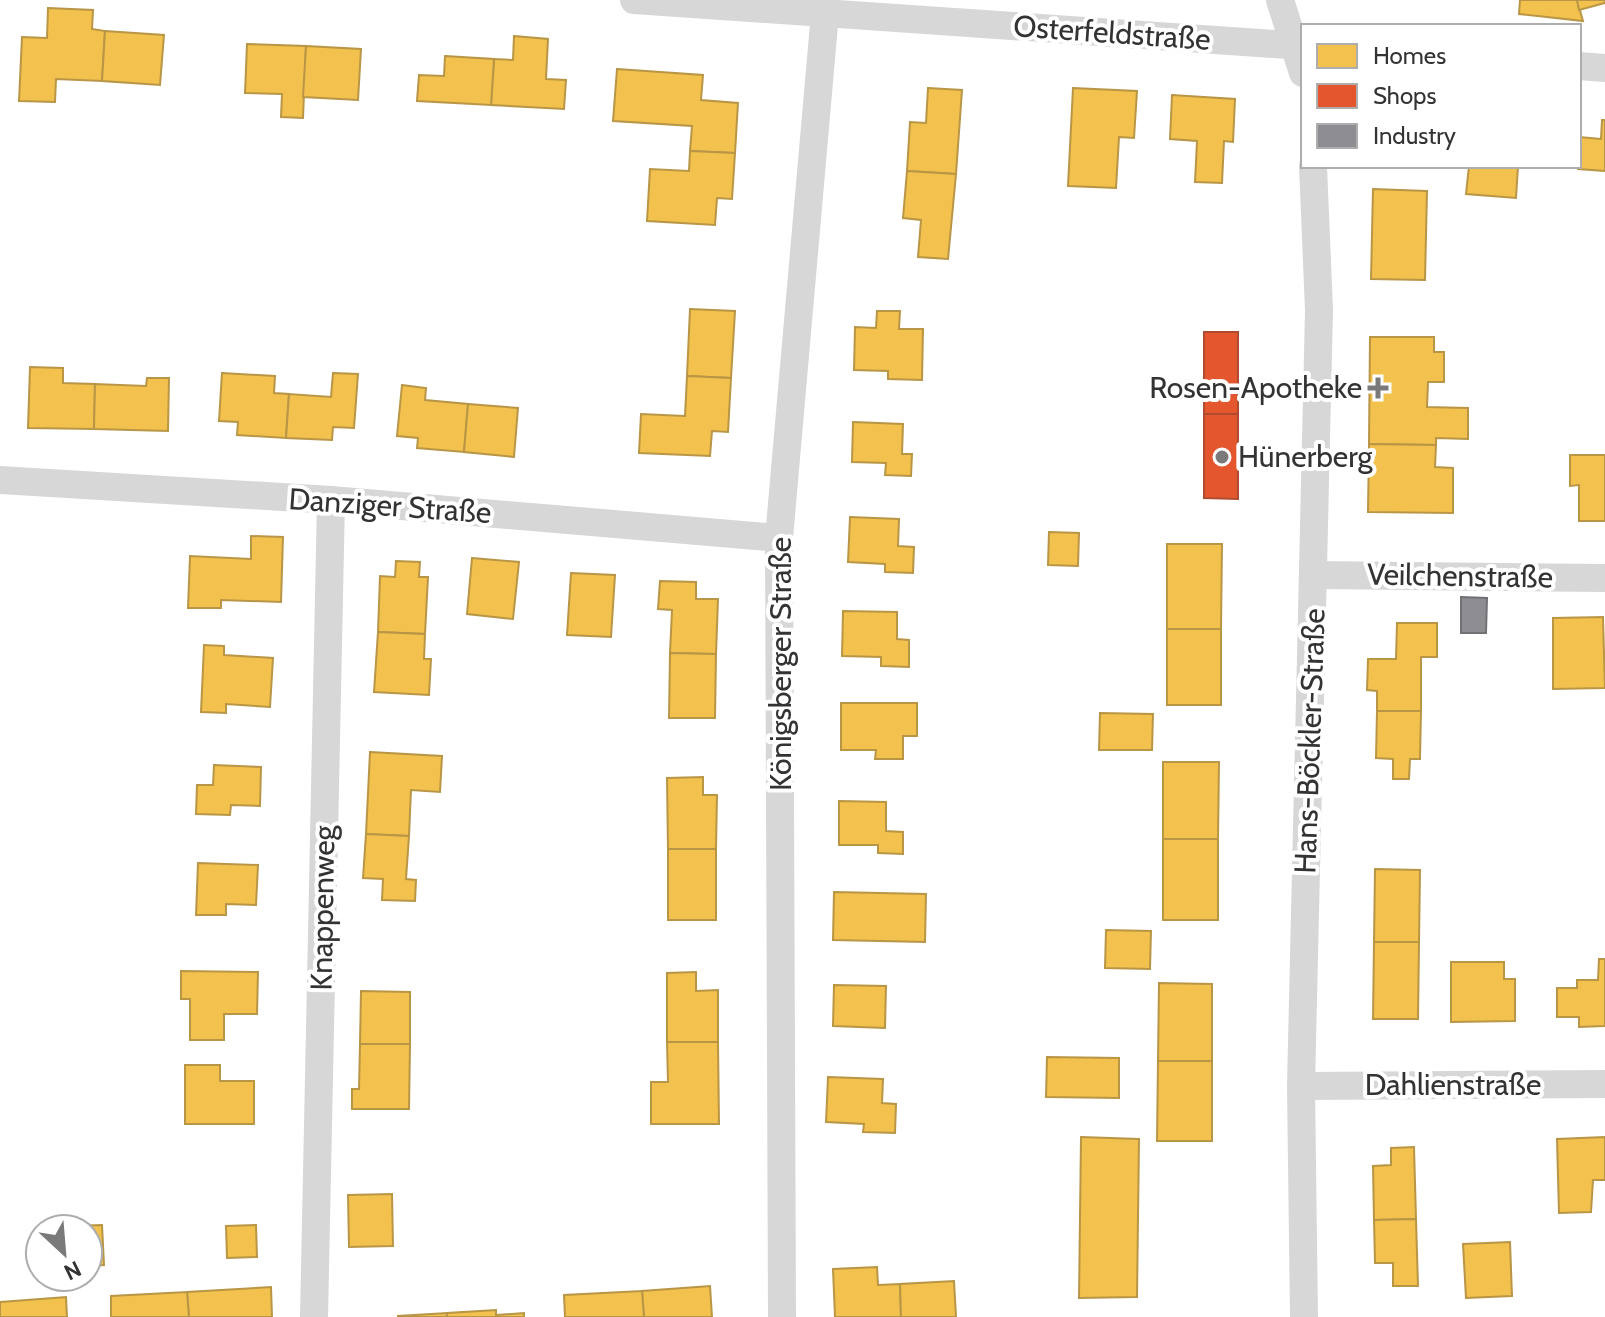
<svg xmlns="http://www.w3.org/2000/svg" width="1605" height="1317" font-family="Cabin,sans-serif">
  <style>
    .homes { fill: #f2c14e; stroke: #b99646; stroke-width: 2 }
    .shops { fill: #e4572e; stroke: #af4c30; stroke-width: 2 }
    .industry { fill: #8d8d92; stroke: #727276; stroke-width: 2 }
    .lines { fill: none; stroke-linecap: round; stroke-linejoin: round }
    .street { stroke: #d7d7d7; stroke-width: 28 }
    .poi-dot { fill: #7a7a7a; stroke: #fff; stroke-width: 3 }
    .labels { text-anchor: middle; stroke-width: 8; stroke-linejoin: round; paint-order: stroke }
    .street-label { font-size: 30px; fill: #333; stroke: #fff }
    .poi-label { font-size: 30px; fill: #333; stroke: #fff; text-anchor: end }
  </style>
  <rect width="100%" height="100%" fill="#fff"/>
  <g class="homes">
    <path d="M1520,0H1577L1583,21L1519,14Z"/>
    <path d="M1577,0H1605V3L1579,10Z"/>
    <path d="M48,8L93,10L92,29L105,31L102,81L56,79L55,102L19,101L22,37L47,38Z"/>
    <path d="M105,31L164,35L160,85L102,81Z"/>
    <path d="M514,36L548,39L546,79L566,80L564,109L491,105L494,59L513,60Z"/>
    <path d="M247,44L306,46L303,118L281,117L282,94L245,93Z"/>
    <path d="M306,46L361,49L358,100L303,97Z"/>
    <path d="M445,56L494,59L491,105L417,101L419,75L444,76Z"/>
    <path d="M617,69L703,75L701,100L738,103L735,153L690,151L692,126L613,121Z"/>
    <path d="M928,88L962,90L956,174L907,171L910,122L926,123Z"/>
    <path d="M1073,88L1137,91L1134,138L1119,137L1116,188L1068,186Z"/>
    <path d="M1172,95L1235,99L1233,142L1224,141L1222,183L1195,182L1197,141L1170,139Z"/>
    <path d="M1602,120H1605V171L1578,169L1580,137L1601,139Z"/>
    <path d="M690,151L735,153L732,199L717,198L715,225L647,221L650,169L689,171Z"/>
    <path d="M1469,166H1518L1516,198L1466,194Z"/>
    <path d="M907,171L956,174L948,259L918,257L921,220L903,218Z"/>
    <path d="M1373,189L1427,191L1425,280L1371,279Z"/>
    <path d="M690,309L735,311L731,378L687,376Z"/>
    <path d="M877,311H900L899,329H923L922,380L888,379V371L854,370L855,327L876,328Z"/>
    <path d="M1370,337H1434V352H1444V382H1428L1427,407L1468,408V439L1436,438V445L1369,444Z"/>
    <path d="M30,367L63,368V383L95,384L94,429L28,428Z"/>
    <path d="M222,373L275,376L274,393L289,394L286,438L237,435L238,422L219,421Z"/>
    <path d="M333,373L358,374L354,428L333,427L332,440L286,438L289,394L331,397Z"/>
    <path d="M687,376L731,378L728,432L712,431L710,456L639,453L641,414L685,416Z"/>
    <path d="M147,378H169L168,431L94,429L95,384L146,386Z"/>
    <path d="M402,385L426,388L425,400L468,404L464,452L417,448L418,438L397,436Z"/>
    <path d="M468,404L518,408L514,457L464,452Z"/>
    <path d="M853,422L903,424L902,454H912L911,476L885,475L886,463L852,462Z"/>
    <path d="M1369,444L1436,445L1435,467L1453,468V513L1368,512Z"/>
    <path d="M1570,455H1605V521H1579V485L1570,486Z"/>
    <path d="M850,517L899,519L898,546L914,547L913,573L885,572V564L848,562Z"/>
    <path d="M1049,532L1079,533L1078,566L1048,565Z"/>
    <path d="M251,536L283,537L281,602L221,600V608H188L190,556L251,559Z"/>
    <path d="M1167,544H1222L1221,629H1167Z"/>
    <path d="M472,558L519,562L513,619L467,614Z"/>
    <path d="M396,561L420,562L419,577H428L425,634L378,632L380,576L395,577Z"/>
    <path d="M571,573L615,575L611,637L567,635Z"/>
    <path d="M660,581L696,582V599H718L716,654L670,653L672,610L658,609Z"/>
    <path d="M843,611L897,612V639L909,640V667L881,666V657L842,656Z"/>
    <path d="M1603,617L1605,688L1553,689V618Z"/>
    <path d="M1397,623H1437V657H1421V711H1377V691L1367,690L1368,659H1396Z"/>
    <rect x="1167" y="629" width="54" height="76"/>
    <path d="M378,632L425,634L424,659H431L429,695L374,692Z"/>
    <path d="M204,645L224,646V655L273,658L270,707L226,704V713L201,712Z"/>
    <path d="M670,653L716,654L715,718H669Z"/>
    <path d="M841,703H917V736H903V759H875L876,750H841Z"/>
    <path d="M1377,711H1421L1420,759H1410L1409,779H1393V759L1376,758Z"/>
    <path d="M1100,713L1153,714L1152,750H1099Z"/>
    <path d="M370,752L442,756L440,792L411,790L409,836L366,834Z"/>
    <path d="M1163,762H1219L1218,839H1163Z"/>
    <path d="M214,765L261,767L260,806L231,805L230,815L196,814L197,785H213Z"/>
    <path d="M703,777V795H717L716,849H668L667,778Z"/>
    <path d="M839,801L886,802V831L903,832V854L878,853V845H839Z"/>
    <path d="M366,834L409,836L406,879L416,880L415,901L382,900L383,879L363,878Z"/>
    <rect x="1163" y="839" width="55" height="81"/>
    <rect x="668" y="849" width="48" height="71"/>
    <path d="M198,863L258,865L256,905L226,904V915H196Z"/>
    <path d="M1375,869L1420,870L1419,942H1374Z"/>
    <path d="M834,892L926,894L925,942L833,940Z"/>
    <path d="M1106,930L1151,931L1150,969L1105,968Z"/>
    <path d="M1374,942H1419L1418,1019H1373Z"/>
    <path d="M1599,959H1605V1026L1579,1027V1017H1557V988H1577V980H1598Z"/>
    <path d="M1451,962H1504V979H1515V1021L1451,1022Z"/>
    <path d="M181,971L258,972L257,1014H224V1040H190V999H181Z"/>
    <path d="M696,972V991L718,990V1042H667V973Z"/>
    <path d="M1159,983L1212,984V1061H1158Z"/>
    <path d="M834,985L886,986L885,1028L833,1026Z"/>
    <path d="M361,991L410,992V1044H360Z"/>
    <path d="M667,1042H718L719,1124H651V1082H668Z"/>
    <path d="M360,1044H410L409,1109H352V1089H359Z"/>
    <path d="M1047,1057L1119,1058V1098L1046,1097Z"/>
    <path d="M1158,1061H1212V1141H1157Z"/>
    <path d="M185,1065H220V1081H254V1124H185Z"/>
    <path d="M828,1077L883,1079L882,1103L896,1104L895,1133L863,1132L864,1124L826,1122Z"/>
    <path d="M1081,1137L1139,1139L1137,1297L1079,1298Z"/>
    <path d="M1605,1137V1180H1593L1591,1212L1559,1213L1557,1139Z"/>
    <path d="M1414,1147L1416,1219L1374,1220L1373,1166L1391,1165V1148Z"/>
    <path d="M392,1194L393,1246L349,1247L348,1195Z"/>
    <path d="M1416,1219L1418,1286H1393V1263H1375L1374,1220Z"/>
    <path d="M102,1225L104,1265L88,1266V1229H69V1226Z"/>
    <path d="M256,1225L257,1257L227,1258L226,1226Z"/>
    <path d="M1510,1242L1512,1296L1466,1298L1463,1244Z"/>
    <path d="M877,1267L878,1285L900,1284L901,1317H835L833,1269Z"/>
    <path d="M954,1281L956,1317H901L900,1284Z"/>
    <path d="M710,1286L712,1317H644L642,1291Z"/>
    <path d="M271,1287L272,1317H189L187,1292Z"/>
    <path d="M642,1291L644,1317H565L564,1295Z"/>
    <path d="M187,1292L189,1317H111V1296Z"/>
    <path d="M66,1297L67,1317H0V1302Z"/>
    <path d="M496,1310V1315L524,1313V1317H447V1313Z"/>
    <path d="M447,1313V1317H398V1316Z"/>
  </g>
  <g class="shops">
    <rect x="1204" y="332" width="34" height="82"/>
    <path d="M1204,414H1238V499L1204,498Z"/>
  </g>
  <path class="industry" d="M1461,597L1487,598L1486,633H1461Z"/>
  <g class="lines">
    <g class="street">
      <path d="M634,0L1303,46"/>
      <path d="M1280,0L1303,73"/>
      <path d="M1579,66L1605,68"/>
      <path d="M0,480L331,500L779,538"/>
      <path d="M1315,575L1605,578"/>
      <path d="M1301,1086L1605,1084"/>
      <path d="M314,1317L331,500"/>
      <path d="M782,1317L779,538L825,13"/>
      <path d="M1304,1317L1301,1086L1319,310L1313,166"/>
    </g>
  </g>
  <g class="poi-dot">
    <path d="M1374 376h8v8h8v8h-8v8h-8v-8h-8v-8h8z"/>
    <circle cx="1222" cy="457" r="8"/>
  </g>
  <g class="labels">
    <g class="street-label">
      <text transform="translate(1112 33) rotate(4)" y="10">Osterfeldstraße</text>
      <text transform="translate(390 506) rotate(4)" y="10">Danziger Straße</text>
      <text transform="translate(1460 576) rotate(1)" y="10">Veilchenstraße</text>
      <text transform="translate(781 664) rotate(-90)" y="10">Königsberger Straße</text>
      <text transform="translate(1310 741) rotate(-88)" y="10">Hans-Böckler-Straße</text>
      <text transform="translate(323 908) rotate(-89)" y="10">Knappenweg</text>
      <text x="1453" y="1095">Dahlienstraße</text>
    </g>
    <g class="poi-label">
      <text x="1362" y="398">Rosen-Apotheke</text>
      <text x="1238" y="467" text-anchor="start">Hünerberg</text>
    </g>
  </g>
  <rect x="1301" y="24" width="280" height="144" fill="#ffffff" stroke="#adadad" stroke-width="2"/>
  <rect x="1317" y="44" width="40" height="24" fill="#f2c14e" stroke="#adadad" stroke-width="2"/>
  <text x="1373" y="64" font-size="24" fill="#333333">Homes</text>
  <rect x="1317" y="84" width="40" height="24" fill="#e4572e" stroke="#adadad" stroke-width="2"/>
  <text x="1373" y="104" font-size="24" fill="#333333">Shops</text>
  <rect x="1317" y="124" width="40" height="24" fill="#8d8d92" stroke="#adadad" stroke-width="2"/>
  <text x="1373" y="144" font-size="24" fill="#333333">Industry</text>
  <g transform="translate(64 1253) rotate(154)"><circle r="38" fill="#ffffff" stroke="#adadad" stroke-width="2"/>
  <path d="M0-6L14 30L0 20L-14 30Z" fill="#7a7a7a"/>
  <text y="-12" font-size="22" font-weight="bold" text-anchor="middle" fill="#333333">N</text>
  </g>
</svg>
